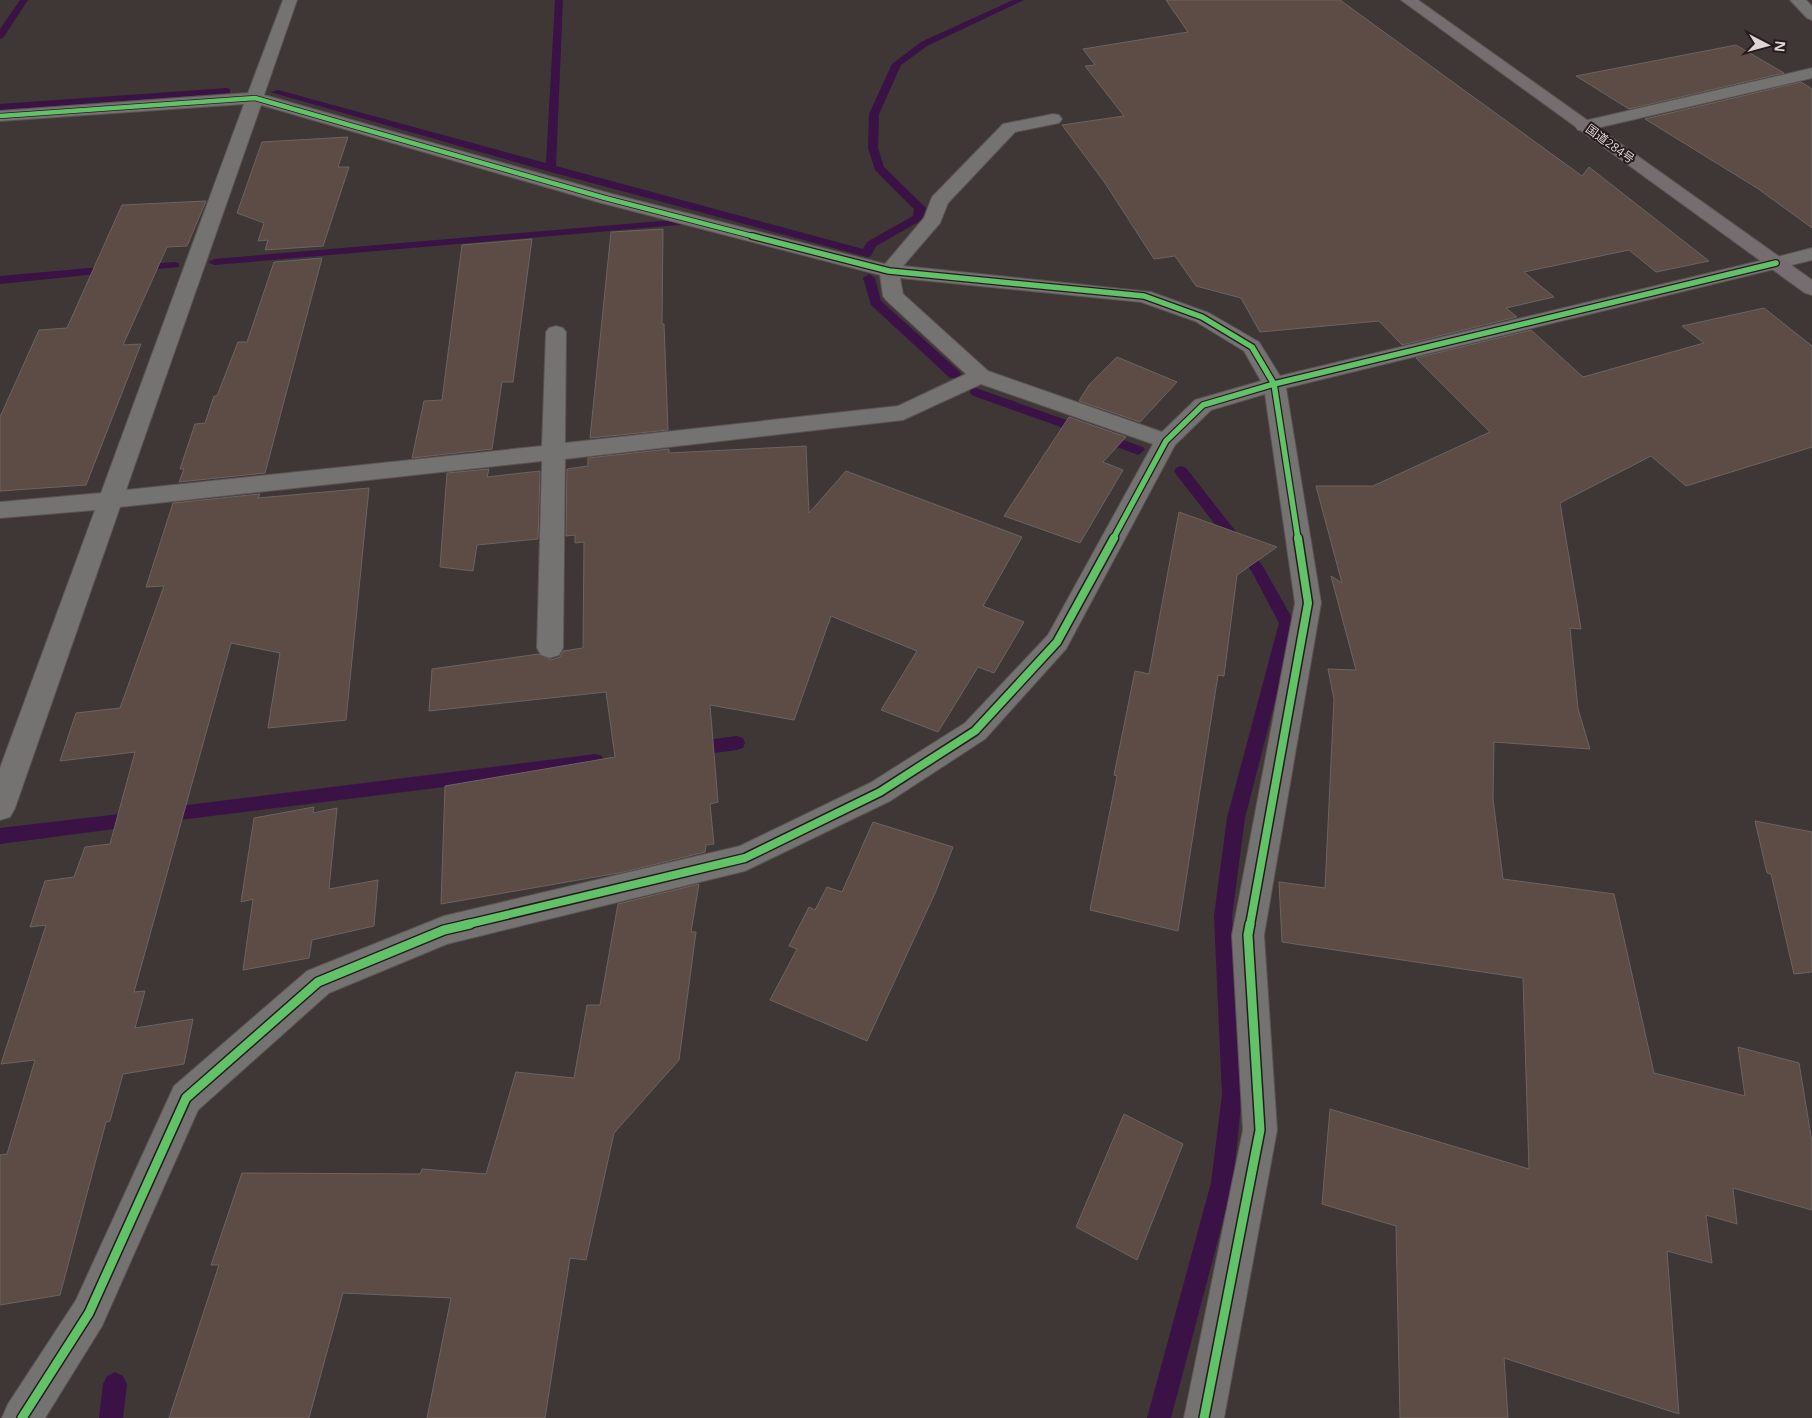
<svg xmlns="http://www.w3.org/2000/svg" width="1812" height="1418" font-family="'Open Sans','Noto Sans JP',sans-serif">
  <style>
    .lines { fill: none; stroke-linecap: round; stroke-linejoin: round }
    .stream { fill: #3a1245; fill-rule: evenodd }
    .building { fill: #5c4c45; stroke: #6c6462 }
    .lane-casing { stroke: #5b5353; stroke-width: 2 }
    .street-casing { stroke: #5b5353; stroke-width: 2 }
    .highway-casing { stroke: #5b5353; stroke-width: 2 }
    .lane { fill: #757272; fill-rule: evenodd }
    .street { fill: #757272; fill-rule: evenodd }
    .highway { fill: #756d6f; fill-rule: evenodd }
    .cycleway-far3-casing { stroke: #241c1c; stroke-width: 6 }
    .cycleway-far2-casing { stroke: #241c1c; stroke-width: 8 }
    .cycleway-far1-casing { stroke: #241c1c; stroke-width: 11 }
    .cycleway-casing { stroke: #241c1c; stroke-width: 12 }
    .cycleway-far3 { stroke: #61c268; stroke-width: 4.5 }
    .cycleway-far2 { stroke: #61c268; stroke-width: 5.5 }
    .cycleway-far1 { stroke: #61c268; stroke-width: 8 }
    .cycleway { stroke: #61c268; stroke-width: 9 }
    .labels { text-anchor: middle; stroke-width: 4; stroke-linejoin: round; paint-order: stroke }
    .far-street-label { font-size: 12px; fill: #dfd4d4; stroke: #241c1c }
  </style>
  <rect width="100%" height="100%" fill="#3f3636"/>
  <g class="lines">
    <g class="stream">
      <path d="M20,0H28L3,38L0,39V29Z"/>
      <path d="M555,0H563L556,166L863,249L867,242L913,216L914,209L875,170L868,148L869,114L892,64L921,42L1013,0H1024L927,46L901,65L879,114L878,148L884,167L926,208L922,220L876,246L871,256L867,257L547,171L270,92L278,90L546,163Z"/>
      <path d="M227,88L230,89V93L0,110V104Z"/>
      <path d="M697,218L701,219V223L214,265L208,262L214,259Z"/>
      <path d="M175,262L179,263V267L137,271L131,268L137,265Z"/>
      <path d="M112,266L116,268V272L0,284V276Z"/>
      <path d="M869,274L875,278L881,301L960,372L961,375L960,378H950L871,305L863,278Z"/>
      <path d="M976,388L1143,447L1145,450L1138,455L1133,453L971,395L970,392L971,389Z"/>
      <path d="M1181,466L1186,468L1262,565L1295,623L1245,818L1232,916L1242,1095L1233,1183L1171,1418H1147L1211,1183L1222,1095L1214,916L1227,818L1279,623L1252,572L1176,474L1174,471L1176,468Z"/>
      <path d="M737,736L743,738L745,743L743,748L737,750L692,756L686,754L684,749L686,744L692,742Z"/>
      <path d="M596,754L602,756L604,761L602,766L596,768L163,822L157,820L154,815L157,810L163,808Z"/>
      <path d="M137,812L143,814L146,819L143,824L137,826L0,844V828Z"/>
      <path d="M115,1372L123,1376L127,1384L123,1418H99L103,1384L107,1376Z"/>
    </g>
  </g>
  <g class="building">
    <path d="M1166,0H1340L1582,176L1589,167L1709,261L1656,272L1629,250L1524,272L1554,297L1506,308L1517,317L1402,345L1379,321L1260,332L1241,298L1196,286L1175,256L1154,259L1105,183L1062,125L1124,116L1085,66L1095,65L1083,49L1188,32Z"/>
    <path d="M1736,45L1784,73L1629,109L1576,76Z"/>
    <path d="M1801,82L1812,89V228L1757,188L1645,119Z"/>
    <path d="M348,137L338,167H349L323,246L265,250L268,240L258,241L264,223L237,213L262,142Z"/>
    <path d="M206,201L187,246L167,247L123,345L141,344L86,485L0,491V417L39,330L67,328L122,205Z"/>
    <path d="M663,229L662,324H664L668,430L590,438L611,232Z"/>
    <path d="M532,239L513,382H502L492,449L412,458L424,401L442,400L462,245Z"/>
    <path d="M322,258L265,473L179,482L184,469H180L195,424L205,423L214,396H217L238,342H247L274,262Z"/>
    <path d="M1764,308L1812,346V447L1686,486L1651,456L1560,503L1581,629L1570,628L1578,709L1590,749L1494,742L1493,799L1503,879L1614,894L1654,1073L1745,1096L1738,1047L1799,1063L1812,1142V1210L1733,1188L1737,1224L1706,1215L1712,1263L1667,1251L1679,1414L1504,1358L1508,1418H1400L1396,1226L1322,1204L1330,1109L1529,1169L1523,978L1282,942L1279,882L1325,888L1334,699L1328,669L1356,670L1331,576L1342,583L1316,486H1373L1490,432L1416,358L1531,330L1583,377L1704,343L1682,326Z"/>
    <path d="M1117,357L1177,382L1140,422L1079,401L1089,385Z"/>
    <path d="M1069,417L1126,437L1103,462L1123,470L1080,543L1004,516Z"/>
    <path d="M806,446L809,513L846,471L1022,537L983,606L1024,622L994,673L978,667L938,732L881,710L917,651L831,616L794,720L710,705L718,802L710,804L714,844L706,845L705,852L624,872L441,904L445,786L615,757L606,692L429,711L432,669L539,654L551,660L560,657L563,651L583,648L584,542L575,543V535L566,536L567,469L588,466V458L669,449V453Z"/>
    <path d="M489,469L487,477L540,471L538,539L477,545L473,571L440,567L447,473Z"/>
    <path d="M369,488L346,720L268,728L280,653L231,643L134,992L145,991L135,1028L193,1019L184,1064L123,1074L110,1121L106,1122L60,1295L0,1305V1155L7,1154L35,1060L1,1064L46,925L30,927L45,881L74,877L85,847L110,844L135,752L60,761L76,713L120,708L164,586L146,587L173,503L260,494L258,498Z"/>
    <path d="M1179,512L1277,547L1237,575L1224,676L1218,675L1178,931L1090,910L1117,776L1114,775L1135,671L1149,674Z"/>
    <path d="M314,807L313,813L337,808L329,889L378,880L374,926L312,940L309,958L243,970L253,899L241,902L254,818Z"/>
    <path d="M1755,821L1812,832V972L1794,974L1771,874L1767,873Z"/>
    <path d="M873,822L953,847L936,891L867,1041L770,1000L797,949L789,946L809,907L815,910L827,887L842,892Z"/>
    <path d="M699,884L691,932H696L679,1060L614,1133L586,1260L570,1258L545,1418H427L451,1298L343,1293L309,1418H169L219,1265H211L242,1173L420,1174L422,1169L486,1174L516,1072L574,1078L587,1005H600L618,904Z"/>
    <path d="M1124,1114L1183,1144L1137,1260L1076,1227Z"/>
  </g>
  <g class="lines">
    <defs>
      <path id="lane" d="M1812,248V260L1776,269L1769,267L1766,263L1769,259Z"/>
      <g id="street">
        <path d="M283,0H297L264,95L612,194L885,264L924,218L932,197L1003,124L1053,114L1059,115L1062,119L1059,123L1015,132L948,203L940,223L903,266L1151,292L1209,313L1259,342L1280,376L1776,257L1783,259L1786,263L1783,267L1286,388L1321,603L1264,935L1277,1130L1224,1418H1184L1243,1130L1232,935L1295,603L1265,394L1211,410L1175,445L1066,649L985,739L890,801L745,871L447,944L329,993L198,1110L102,1326L45,1418H2L8,1404L76,1300L174,1086L307,971L444,916L740,846L870,783L965,723L1048,635L1153,444L981,384L903,420L565,459L563,648L559,655L550,658L541,655L537,648L542,461L120,507L15,808L10,817L0,820V768L95,510L0,518V502L101,493L244,104L0,121V111L248,93ZM261,105L598,202L880,275L883,296L886,300L966,374L898,406L565,443L566,332L563,328L556,326L549,328L546,332L542,446L126,490ZM900,278L1141,302L1195,321L1244,351L1261,381L1195,400L1162,432L988,371L903,294Z"/>
        <path d="M1790,0H1806L1812,6V20L1807,18Z"/>
        <path d="M1812,68V78L1584,131L1578,130L1575,126L1578,122L1584,121Z"/>
      </g>
      <path id="highway" d="M1401,0H1418L1812,280V295L1805,293Z"/>
    </defs>
    <use href="#lane" class="lane-casing"/>
    <use href="#street" class="street-casing"/>
    <use href="#highway" class="highway-casing"/>
    <use href="#lane" class="lane"/>
    <use href="#street" class="street"/>
    <use href="#highway" class="highway"/>
    <defs>
      <path id="cycleway-far3" d="M0,116L255,98L605,198L756,237"/>
      <g id="cycleway-far2">
        <path d="M752,236L889,271L1144,296L1202,317L1252,347L1274,384L1298,539"/>
        <path d="M1113,539L1166,441L1203,405L1274,384L1776,263"/>
      </g>
      <g id="cycleway-far1">
        <path d="M464,925L745,858L880,792L975,731L1057,642L1114,538"/>
        <path d="M1250,925L1308,603L1298,538"/>
      </g>
      <g id="cycleway">
        <path d="M22,1418L89,1313L186,1098L318,982L444,930L470,924"/>
        <path d="M1204,1418L1260,1130L1248,935L1250,924"/>
      </g>
    </defs>
    <use href="#cycleway-far3" class="cycleway-far3-casing"/>
    <use href="#cycleway-far2" class="cycleway-far2-casing"/>
    <use href="#cycleway-far1" class="cycleway-far1-casing"/>
    <use href="#cycleway" class="cycleway-casing"/>
    <use href="#cycleway-far3" class="cycleway-far3"/>
    <use href="#cycleway-far2" class="cycleway-far2"/>
    <use href="#cycleway-far1" class="cycleway-far1"/>
    <use href="#cycleway" class="cycleway"/>
  </g>
  <g class="labels">
    <g class="far-street-label">
      <text transform="translate(1610 144) rotate(36)" y="4">国道284号</text>
    </g>
  </g>
  <g transform="translate(1767 45) rotate(96)" stroke="#241c1c" stroke-width="4" paint-order="stroke">
  <path d="M0-4L9 19L0 12L-9 19Z" fill="#dfd4d4"/>
  <text y="-8" font-size="14" font-weight="bold" text-anchor="middle" fill="#dfd4d4">N</text>
  </g>
</svg>
